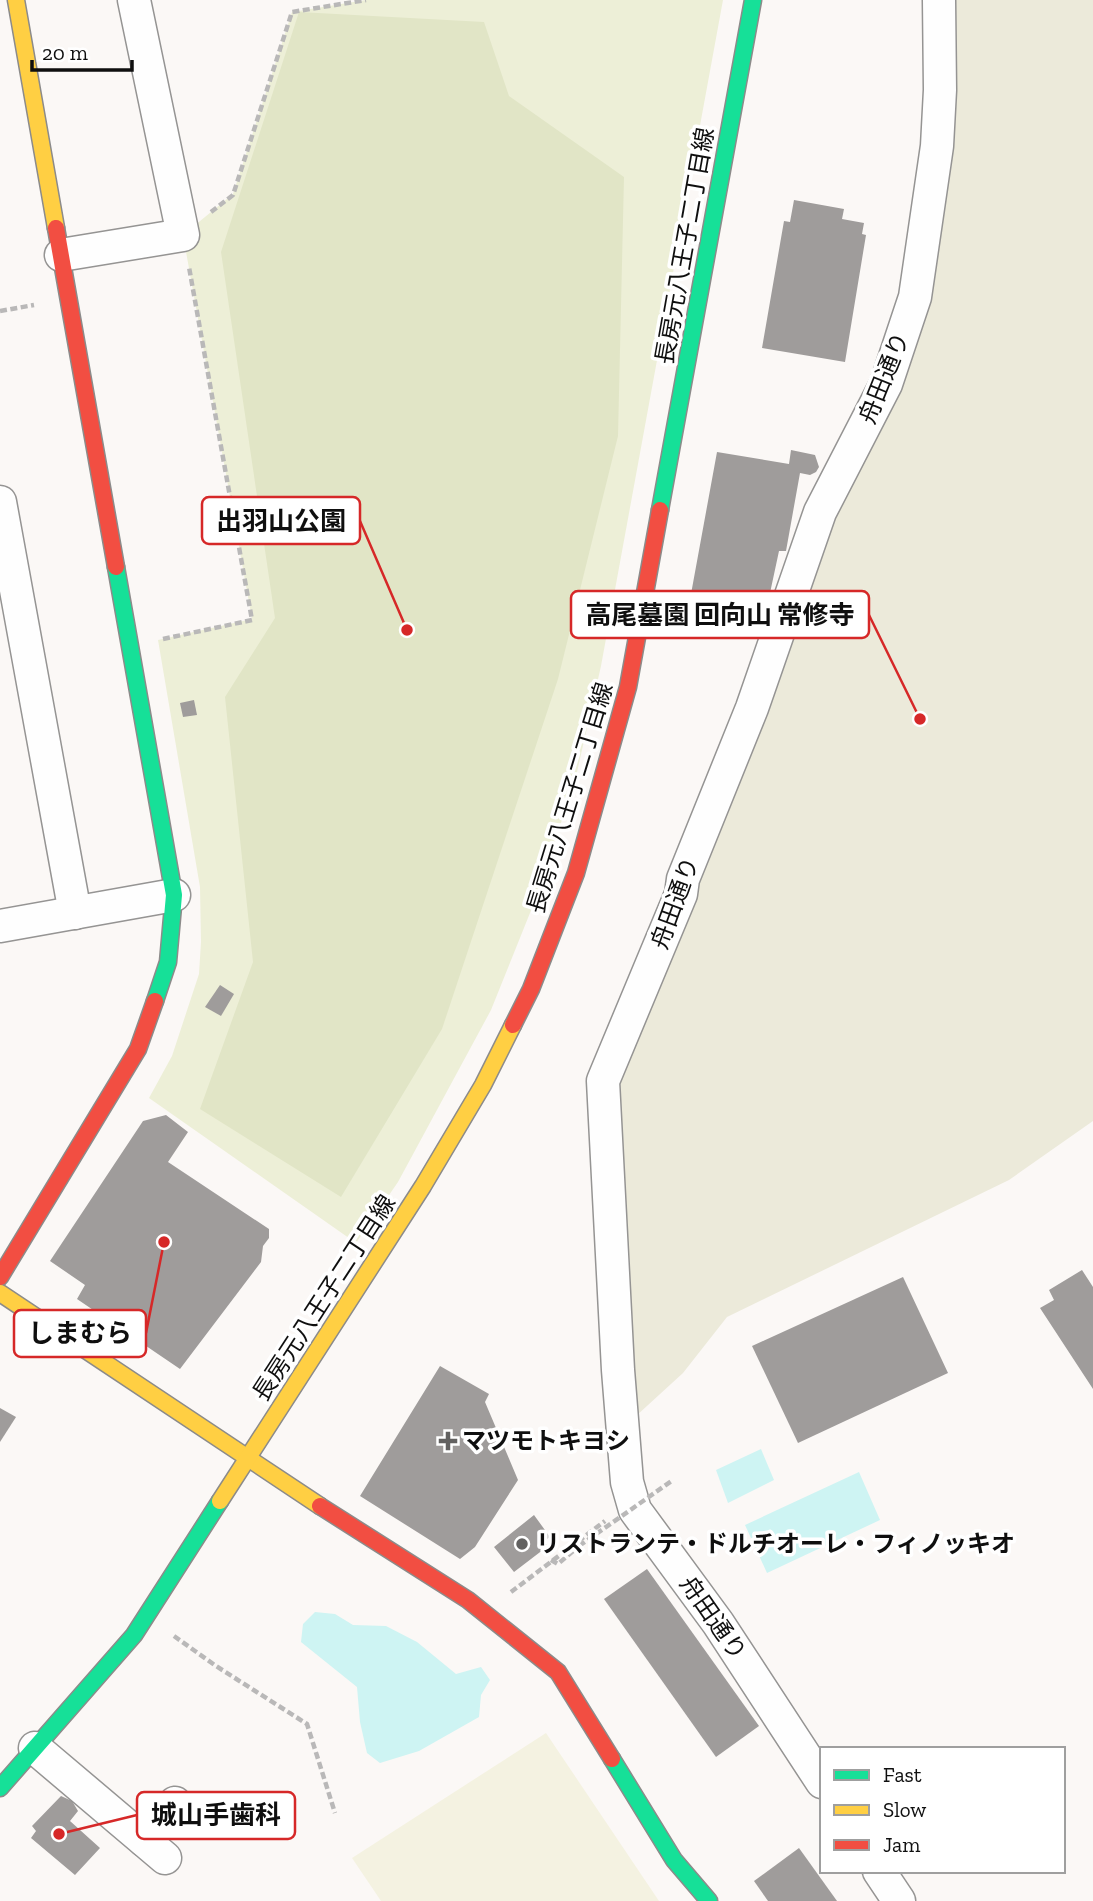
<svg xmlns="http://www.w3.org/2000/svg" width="1093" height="1901" font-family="'Zilla Slab','Noto Sans JP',serif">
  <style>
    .green { fill: #edefd7 }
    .forest { fill: #e1e5c6 }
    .cemetery { fill: #eceada }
    .pitch { fill: #f4f2e1 }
    .water { fill: #cef4f3 }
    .building { fill: #9f9c9b }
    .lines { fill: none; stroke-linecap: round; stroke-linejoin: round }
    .street-casing { stroke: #959493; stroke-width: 35 }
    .fast-casing { stroke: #8c8b8a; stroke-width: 19 }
    .slow-casing { stroke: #8c8b8a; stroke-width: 19 }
    .jam-casing { stroke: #8c8b8a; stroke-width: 19 }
    .path { stroke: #b9b8b8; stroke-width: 4.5; stroke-dasharray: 7 3.5; stroke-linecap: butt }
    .street { stroke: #fefefe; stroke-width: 32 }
    .fast { stroke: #16e098; stroke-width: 16 }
    .slow { stroke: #ffcf43; stroke-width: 16 }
    .jam { stroke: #f24e42; stroke-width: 16 }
    .path-bridge { stroke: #b9b8b8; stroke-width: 4.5; stroke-dasharray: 7 3.5; stroke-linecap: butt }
    .poi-dot { fill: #626160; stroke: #fff; stroke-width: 2.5 }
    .labels { text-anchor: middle; stroke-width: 7; stroke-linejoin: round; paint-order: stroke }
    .street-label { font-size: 24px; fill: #0f0f0f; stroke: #fff }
    .poi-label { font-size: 24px; font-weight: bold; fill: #0f0f0f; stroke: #fff; text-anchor: start }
    .leader { fill: none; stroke: #d62828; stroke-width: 2.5 }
    .callout-dot { fill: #d62828; stroke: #fff; stroke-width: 2.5 }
    .callout { fill: #fff; stroke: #d62828; stroke-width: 2.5 }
    .callout-label { font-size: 26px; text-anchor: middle; font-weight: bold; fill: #0f0f0f }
  </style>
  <rect width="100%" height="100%" fill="#fbf8f6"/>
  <path class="green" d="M366,0H723L601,666L577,772L542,883L491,1010L398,1182L356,1243L149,1098L172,1056L199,974L201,942L200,887L158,640L252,619L183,235L233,194L292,12Z"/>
  <path class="forest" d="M299,12L484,22L509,96L624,177L618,436L558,679L442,1029L341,1197L200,1109L253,962L225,697L275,618L221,252Z"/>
  <path class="cemetery" d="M939,0H1093V1121L1009,1180L727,1317L683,1373L624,1427L603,1081L915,297Z"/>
  <path class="pitch" d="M546,1733L659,1901H381L352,1858Z"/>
  <g class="water">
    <path d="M761,1449L774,1480L728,1503L716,1470Z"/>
    <path d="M859,1472L880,1520L767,1573L745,1525Z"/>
    <path d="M315,1612L335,1614L353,1625L386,1626L417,1642L456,1674L481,1667L490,1680L481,1695L479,1717L419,1751L380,1763L367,1753L360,1722L357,1687L301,1642L303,1624Z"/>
  </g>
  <g class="building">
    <path d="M794,200L844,209L842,219L864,223L862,234L866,235L845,362L762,348L784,221L790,222Z"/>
    <path d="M791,450L815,455L819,467L816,472L810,475L800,473L786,551H779L767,607L691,594L717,452L789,464Z"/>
    <path d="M194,700L197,715L183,717L180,703Z"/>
    <path d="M220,985L234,994L221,1016L205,1007Z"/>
    <path d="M166,1115L188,1132L168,1162L269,1229V1238L263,1246L261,1262L180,1369L77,1299L85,1285L50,1261L143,1121Z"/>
    <path d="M1082,1270L1093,1287V1389L1040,1308L1054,1300L1049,1290Z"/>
    <path d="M903,1277L948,1373L798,1443L752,1346Z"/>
    <path d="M440,1366L489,1394L485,1402L518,1480L475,1547L460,1559L360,1496Z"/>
    <path d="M0,1408L16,1417L0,1442Z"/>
    <path d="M534,1515L550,1537L544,1541L548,1546L514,1572L494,1547Z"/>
    <path d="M647,1569L759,1726L716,1757L604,1599Z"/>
    <path d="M61,1796L72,1801L78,1811L70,1821L100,1848L75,1875L31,1838L36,1831L32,1826Z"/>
    <path d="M799,1848L837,1901H768L754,1881Z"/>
  </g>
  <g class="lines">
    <defs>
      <g id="street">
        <path d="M61,255L183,235L134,0"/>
        <path d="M0,502L75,913"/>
        <path d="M0,926L174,895"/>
        <path d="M35,1748L165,1858"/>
        <path d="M822,1782L718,1623L635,1510L627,1482L618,1370L603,1081L681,894L683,879L752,708L820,512L886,384L915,297L937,146L940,90L939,0"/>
        <path d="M144,1840L175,1803"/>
        <path d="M879,1871L899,1901"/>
      </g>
      <g id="fast">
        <path d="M660,510L753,0"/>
        <path d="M116,567L174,895L168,962L155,1001"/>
        <path d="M612,1759L674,1860L709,1901"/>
        <path d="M0,1788L134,1635L220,1501"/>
      </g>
      <g id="slow">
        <path d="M16,0L56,228"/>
        <path d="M0,1293L320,1506"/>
        <path d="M220,1501L423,1186L483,1085L513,1025"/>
      </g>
      <g id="jam">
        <path d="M56,228L116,567"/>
        <path d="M513,1025L531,989L576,873L628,687L660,510"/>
        <path d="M0,1277L138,1049L155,1001"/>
        <path d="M320,1506L468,1600L558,1672L612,1759"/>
      </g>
    </defs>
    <use href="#street" class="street-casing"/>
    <use href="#fast" class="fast-casing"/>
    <use href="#slow" class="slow-casing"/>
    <use href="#jam" class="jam-casing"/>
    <g class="path">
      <path d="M211,212L233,195L292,12L366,0"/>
      <path d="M0,311L34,305"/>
      <path d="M163,639L252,620L189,267"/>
      <path d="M551,1560L558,1564L579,1546"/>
      <path d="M511,1592L605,1521"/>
      <path d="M174,1636L216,1666L307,1724L335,1813"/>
    </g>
    <use href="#street" class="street"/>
    <use href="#fast" class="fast"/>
    <use href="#slow" class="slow"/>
    <use href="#jam" class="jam"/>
    <path class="path-bridge" d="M579,1546L673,1480"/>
  </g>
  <g class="poi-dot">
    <path d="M444.5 1430.5h7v7h7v7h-7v7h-7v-7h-7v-7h7z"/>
    <circle cx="522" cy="1544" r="7"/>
  </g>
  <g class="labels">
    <g class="street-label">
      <text transform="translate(685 246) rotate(-80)" y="8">長房元八王子二丁目線</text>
      <text transform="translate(884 378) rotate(-68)" y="8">舟田通り</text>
      <text transform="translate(570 798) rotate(-73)" y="8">長房元八王子二丁目線</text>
      <text transform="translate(675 903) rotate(-70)" y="8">舟田通り</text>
      <text transform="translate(324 1298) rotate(-57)" y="8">長房元八王子二丁目線</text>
      <text transform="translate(713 1618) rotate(55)" y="8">舟田通り</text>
    </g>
    <g class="poi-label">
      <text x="462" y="1449">マツモトキヨシ</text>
      <text x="536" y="1552">リストランテ・ドルチオーレ・フィノッキオ</text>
    </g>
  </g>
  <path class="leader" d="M407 630L360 521M920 719L869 615M164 1242L146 1333M59 1834L137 1815"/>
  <g class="callout-dot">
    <circle cx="407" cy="630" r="7"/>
    <circle cx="920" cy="719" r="7"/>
    <circle cx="164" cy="1242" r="7"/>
    <circle cx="59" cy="1834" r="7"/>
  </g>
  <g class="callout">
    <rect x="202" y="497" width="158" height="47" rx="7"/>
    <rect x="571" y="591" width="298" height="47" rx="7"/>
    <rect x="14" y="1310" width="132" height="47" rx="7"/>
    <rect x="137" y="1792" width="158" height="47" rx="7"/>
  </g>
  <g class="callout-label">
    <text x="281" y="530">出羽山公園</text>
    <text x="720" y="624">高尾墓園 回向山 常修寺</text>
    <text x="80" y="1342">しまむら</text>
    <text x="216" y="1824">城山手歯科</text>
  </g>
  <rect x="820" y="1747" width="245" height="126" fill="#ffffff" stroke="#9f9f9f" stroke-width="2"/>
  <rect x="834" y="1770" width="35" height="10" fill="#16e098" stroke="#9f9f9f" stroke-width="2"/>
  <text x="883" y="1782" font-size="21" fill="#0f0f0f">Fast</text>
  <rect x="834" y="1805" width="35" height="10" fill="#ffcf43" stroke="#9f9f9f" stroke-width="2"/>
  <text x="883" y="1817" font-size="21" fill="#0f0f0f">Slow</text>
  <rect x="834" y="1840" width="35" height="10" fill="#f24e42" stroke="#9f9f9f" stroke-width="2"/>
  <text x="883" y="1852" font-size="21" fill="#0f0f0f">Jam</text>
  <path d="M32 60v10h100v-10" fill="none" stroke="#0f0f0f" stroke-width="3.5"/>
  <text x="42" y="60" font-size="21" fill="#0f0f0f" stroke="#ffffff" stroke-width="5" paint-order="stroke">20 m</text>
</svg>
